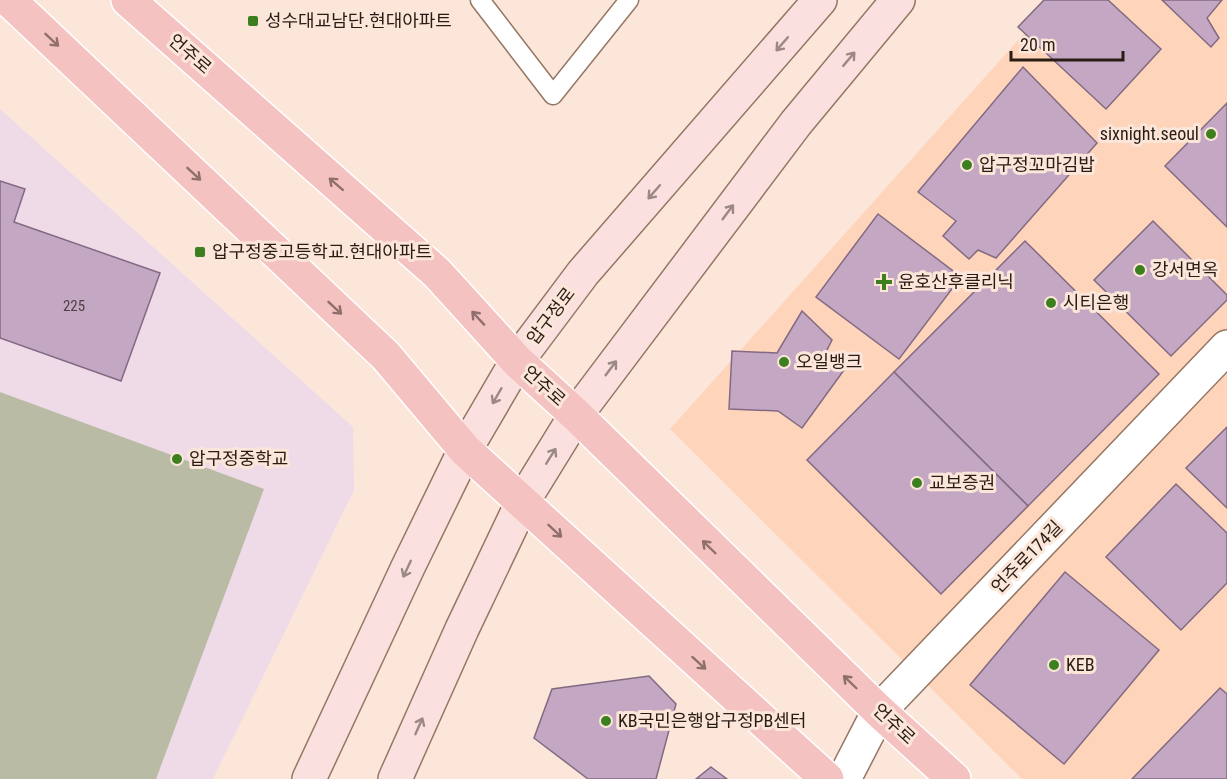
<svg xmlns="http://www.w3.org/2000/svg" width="1227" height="779" font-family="'Roboto Condensed','Noto Sans KR',sans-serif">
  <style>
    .built { fill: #fed4bb }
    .education { fill: #efdae8 }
    .pitch { fill: #b9bba5 }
    .building { fill: #c4a8c3; stroke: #836a82; stroke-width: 1.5 }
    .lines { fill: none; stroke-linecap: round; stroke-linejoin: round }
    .service-casing { stroke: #957663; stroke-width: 21 }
    .minor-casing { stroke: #957663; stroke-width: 36 }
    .secondary-casing { stroke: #957663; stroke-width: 36 }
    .primary-casing { stroke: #fff; stroke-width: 36 }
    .service { stroke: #fff; stroke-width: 18 }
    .minor { stroke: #fff; stroke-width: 33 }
    .secondary { stroke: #fae1e0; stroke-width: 33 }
    .primary { stroke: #f5c2c2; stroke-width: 33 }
    .oneway { stroke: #8f6f6c }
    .oneway2 { stroke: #9c8885 }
    .poi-dot { fill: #3d7e1f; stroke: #fce6da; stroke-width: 2 }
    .labels { text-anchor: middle; stroke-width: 6; stroke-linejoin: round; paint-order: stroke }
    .number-label { font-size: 15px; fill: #503f40 }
    .poi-label { font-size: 18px; fill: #291c15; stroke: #fce6da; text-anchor: start }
    .street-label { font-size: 18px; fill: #291c15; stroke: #fce6da }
  </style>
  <rect width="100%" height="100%" fill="#fce6da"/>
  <path class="built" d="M1054,0H1227V779H1022L670,429Z"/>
  <path class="education" d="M0,109L353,427L354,490L213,779H0Z"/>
  <path class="pitch" d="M0,392L264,489L156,779H0Z"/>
  <g class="building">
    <path d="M1044,0H1108L1161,49L1106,109L1018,27Z"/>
    <path d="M1162,0H1222L1207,18L1219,38L1211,47Z"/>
    <path d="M1023,67L1097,143L996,258L978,250L969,259L943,236L956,221L918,192Z"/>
    <path d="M1227,103V227L1165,166Z"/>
    <path d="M0,181L25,189L14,222L160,273L121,381L0,338Z"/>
    <path d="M878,214L961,277L899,359L816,297Z"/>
    <path d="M1153,221L1227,295V300L1171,356L1094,280Z"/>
    <path d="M1025,241L1159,374L1028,506L894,372Z"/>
    <path d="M802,311L832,340L827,350L844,370L802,428L778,411L729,409L732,351L777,353Z"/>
    <path d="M894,372L1028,506L941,594L807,460Z"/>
    <path d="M1227,427V508L1186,468Z"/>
    <path d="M1176,484L1227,533V583L1181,630L1106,557Z"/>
    <path d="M1065,572L1159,650L1064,764L970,685Z"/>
    <path d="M649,676L676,704L656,779H588L534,738L552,689Z"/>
    <path d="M1220,688L1227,694V779H1132Z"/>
    <path d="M711,767L727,779H696Z"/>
  </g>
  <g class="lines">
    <defs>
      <path id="service" d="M480,0L553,95L629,0"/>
      <path id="minor" d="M844,779L879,711L1227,347"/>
      <g id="secondary">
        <path d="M309,779L408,567L465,450L517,361L583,273L820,0"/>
        <path d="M395,779L462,629L523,501L576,415L796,123L898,0"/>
      </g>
      <g id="primary">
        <path d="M9,0L386,356L465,450L827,779"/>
        <path d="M128,0L437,273L517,361L576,415L879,711L954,779"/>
      </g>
    </defs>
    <use href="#service" class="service-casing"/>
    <use href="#minor" class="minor-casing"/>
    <use href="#secondary" class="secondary-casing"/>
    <use href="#primary" class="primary-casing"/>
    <use href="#service" class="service"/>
    <use href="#minor" class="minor"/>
    <use href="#secondary" class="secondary"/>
    <use href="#primary" class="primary"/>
  </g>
  <defs><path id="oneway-shaft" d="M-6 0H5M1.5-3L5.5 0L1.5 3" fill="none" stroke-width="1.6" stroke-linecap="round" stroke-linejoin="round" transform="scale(1.5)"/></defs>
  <g class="oneway">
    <use href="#oneway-shaft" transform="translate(52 40) rotate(43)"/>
    <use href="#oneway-shaft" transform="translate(194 174) rotate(43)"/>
    <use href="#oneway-shaft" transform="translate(336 184) rotate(-139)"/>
    <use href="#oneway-shaft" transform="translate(335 308) rotate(43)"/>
    <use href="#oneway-shaft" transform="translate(478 318) rotate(-133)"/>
    <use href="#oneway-shaft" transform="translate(555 531) rotate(43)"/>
    <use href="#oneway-shaft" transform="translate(709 547) rotate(-136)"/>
    <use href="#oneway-shaft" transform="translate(699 663) rotate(42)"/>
    <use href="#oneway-shaft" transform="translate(850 682) rotate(-136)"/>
  </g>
  <g class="oneway2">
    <use href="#oneway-shaft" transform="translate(782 44) rotate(131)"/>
    <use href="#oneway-shaft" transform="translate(849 59) rotate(-50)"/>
    <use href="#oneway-shaft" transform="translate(654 192) rotate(131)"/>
    <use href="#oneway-shaft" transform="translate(728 212) rotate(-53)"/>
    <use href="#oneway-shaft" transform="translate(611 368) rotate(-53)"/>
    <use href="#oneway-shaft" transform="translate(497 396) rotate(120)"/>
    <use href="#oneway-shaft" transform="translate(551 456) rotate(-58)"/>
    <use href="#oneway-shaft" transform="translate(407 569) rotate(115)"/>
    <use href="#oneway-shaft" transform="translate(419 726) rotate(-66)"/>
  </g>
  <g class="poi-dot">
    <rect x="247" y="15" width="12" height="12" rx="3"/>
    <circle cx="1211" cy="134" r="6"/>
    <circle cx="967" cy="165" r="6"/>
    <rect x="194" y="246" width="12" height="12" rx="3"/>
    <circle cx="1140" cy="270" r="6"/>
    <path d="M881 273h6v6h6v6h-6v6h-6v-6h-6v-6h6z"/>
    <circle cx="1051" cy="303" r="6"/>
    <circle cx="784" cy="362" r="6"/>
    <circle cx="177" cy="459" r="6"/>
    <circle cx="917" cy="483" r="6"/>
    <circle cx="1054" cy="665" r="6"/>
    <circle cx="606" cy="721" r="6"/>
  </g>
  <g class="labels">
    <g class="number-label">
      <text x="74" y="311">225</text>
    </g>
    <g class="poi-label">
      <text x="265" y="27">성수대교남단.현대아파트</text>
      <text x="1199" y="140" text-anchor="end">sixnight.seoul</text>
      <text x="979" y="171">압구정꼬마김밥</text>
      <text x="212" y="258">압구정중고등학교.현대아파트</text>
      <text x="1152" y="276">강서면옥</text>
      <text x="898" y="288">윤호산후클리닉</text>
      <text x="1063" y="309">시티은행</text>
      <text x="796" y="368">오일뱅크</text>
      <text x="189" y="465">압구정중학교</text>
      <text x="929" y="489">교보증권</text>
      <text x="1066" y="671">KEB</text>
      <text x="618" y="727">KB국민은행압구정PB센터</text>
    </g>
    <g class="street-label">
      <text transform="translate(190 54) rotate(41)" y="6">언주로</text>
      <text transform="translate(551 316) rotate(-53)" y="6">압구정로</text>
      <text transform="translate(544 386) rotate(42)" y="6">언주로</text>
      <text transform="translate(1027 557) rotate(-46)" y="6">언주로174길</text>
      <text transform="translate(894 724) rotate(43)" y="6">언주로</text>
    </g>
  </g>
  <path d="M1011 51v9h112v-9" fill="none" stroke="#291c15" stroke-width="3"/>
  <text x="1020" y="51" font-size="18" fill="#291c15" stroke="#fce6da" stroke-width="4.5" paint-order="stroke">20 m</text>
</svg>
